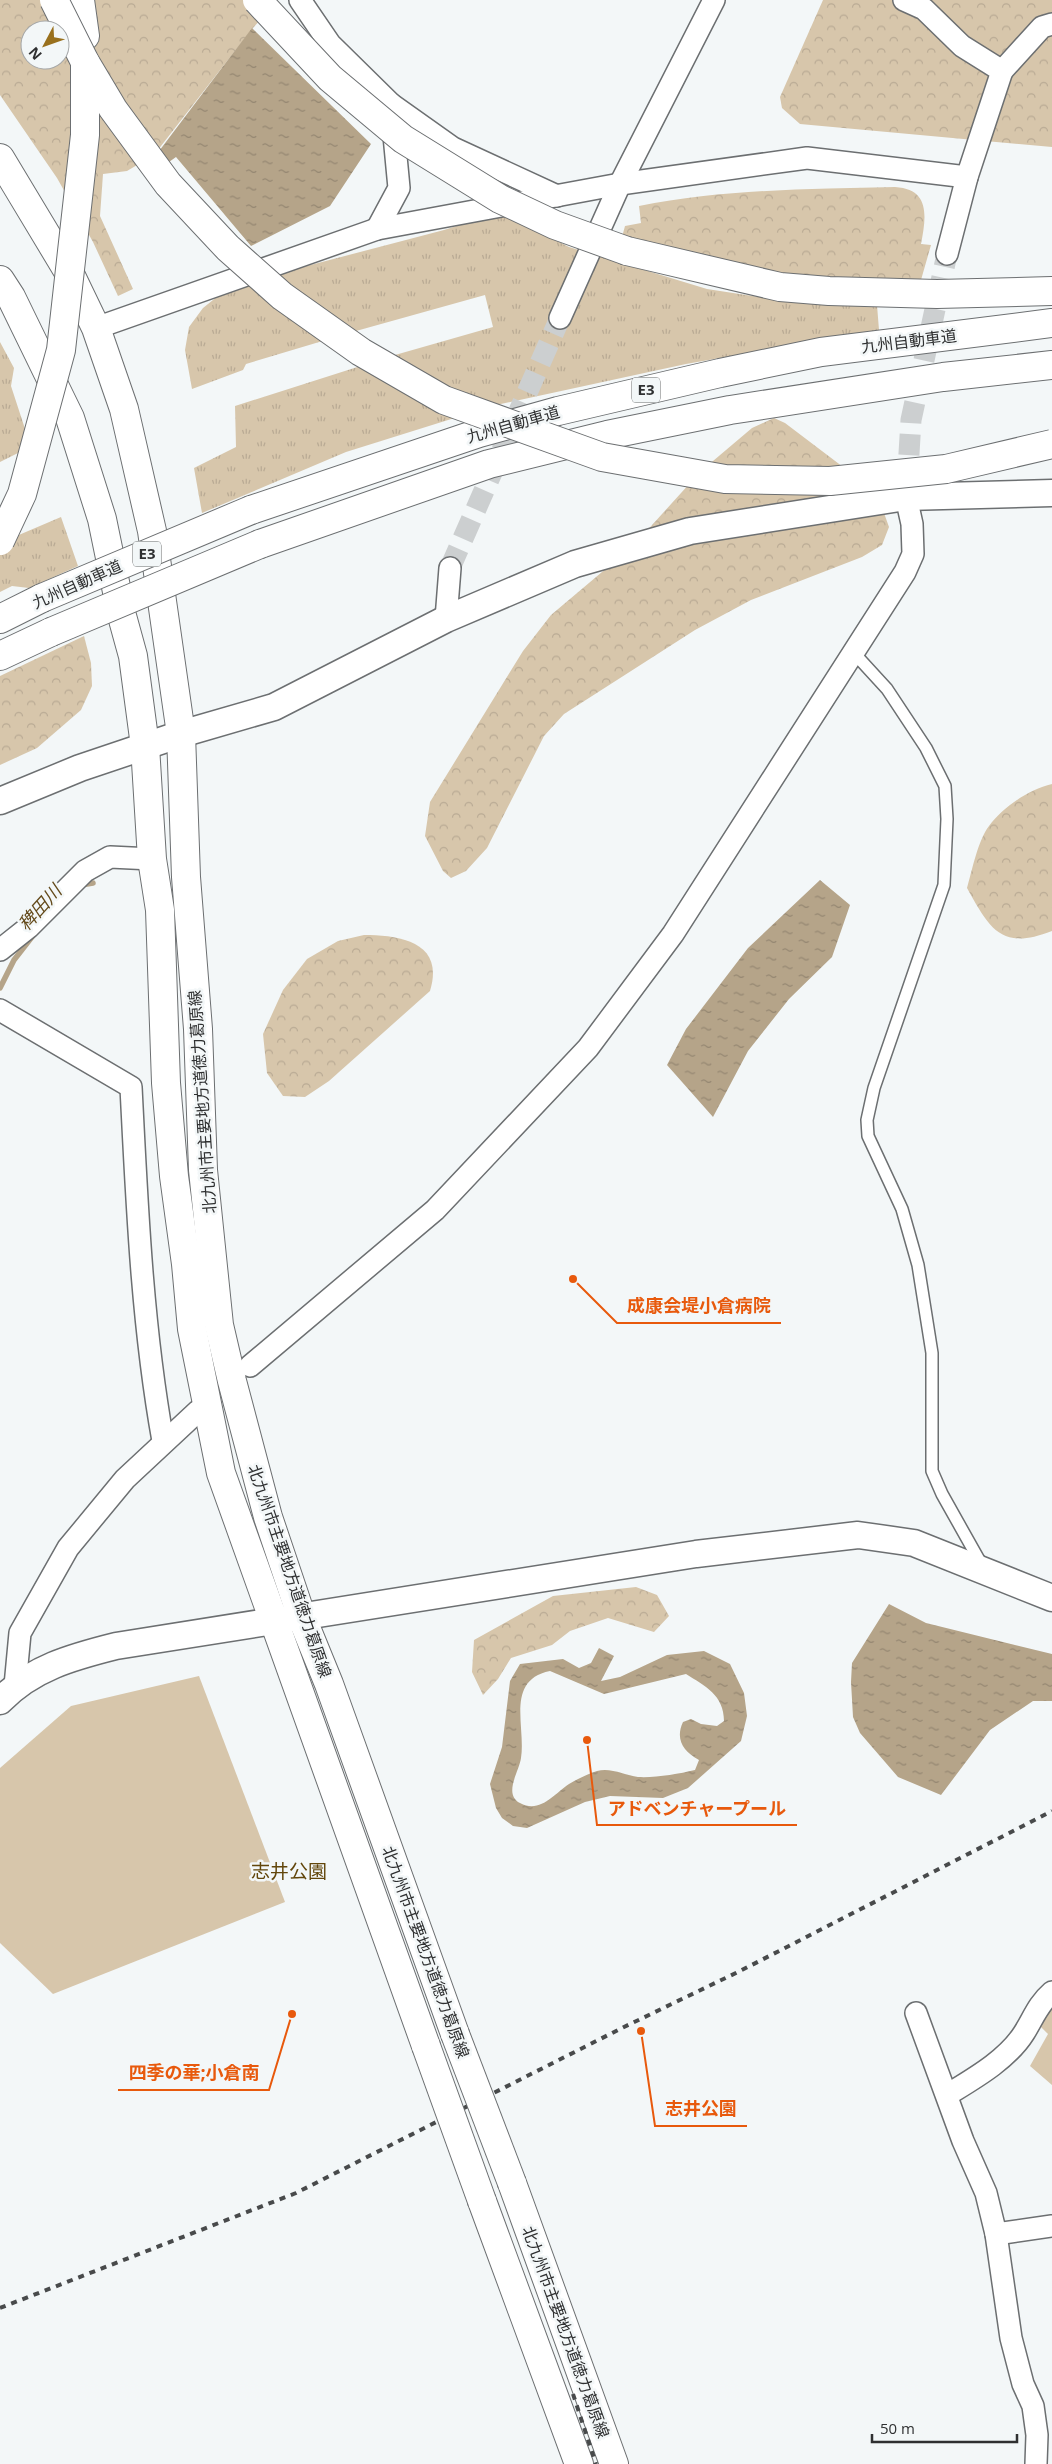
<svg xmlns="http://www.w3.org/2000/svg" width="1052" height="2464" font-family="'Open Sans','Noto Sans JP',sans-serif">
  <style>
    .grass { fill: url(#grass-tufts) }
    .forest { fill: url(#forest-crowns); fill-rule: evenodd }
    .pitch { fill: #d7c6ab }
    .water { fill: url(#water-ripples); fill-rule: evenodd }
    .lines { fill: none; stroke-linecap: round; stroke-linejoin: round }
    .stream { stroke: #b5a489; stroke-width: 5.5 }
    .minor-tunnel { stroke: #cccfd0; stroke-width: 21; stroke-dasharray: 21 11; stroke-linecap: butt }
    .service-casing { stroke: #6c6f71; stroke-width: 14 }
    .minor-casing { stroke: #6c6f71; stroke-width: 24 }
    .tertiary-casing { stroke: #6c6f71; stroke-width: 29 }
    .primary-casing { stroke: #6c6f71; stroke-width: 30 }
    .motorway-casing { stroke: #6c6f71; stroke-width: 30 }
    .service { stroke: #fff; stroke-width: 11 }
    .minor { stroke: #fff; stroke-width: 21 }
    .tertiary { stroke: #fff; stroke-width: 26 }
    .primary { stroke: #fff; stroke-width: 28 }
    .motorway { stroke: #fff; stroke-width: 28 }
    .rail { stroke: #484a4b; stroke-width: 4; stroke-dasharray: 6 6; stroke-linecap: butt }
    .primary-bridge-casing { stroke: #6c6f71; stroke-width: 30; stroke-linecap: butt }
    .motorway-bridge-casing { stroke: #6c6f71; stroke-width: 30; stroke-linecap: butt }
    .primary-bridge { stroke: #fff; stroke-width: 28 }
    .motorway-bridge { stroke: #fff; stroke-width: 28 }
    .labels { text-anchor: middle; stroke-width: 5; stroke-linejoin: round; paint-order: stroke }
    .shield { fill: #f3f7f8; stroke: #6a6c6d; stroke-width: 1 }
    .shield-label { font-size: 15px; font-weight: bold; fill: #2f3031 }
    .street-label { font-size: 16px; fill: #2f3031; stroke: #f3f7f8 }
    .water-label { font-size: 18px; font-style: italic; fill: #644a1b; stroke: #f3f7f8 }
    .quarter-label { font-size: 19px; fill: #62460b; stroke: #f3f7f8 }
    .leader { fill: none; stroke: #e8590c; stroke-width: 2 }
    .callout-dot { fill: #e8590c; stroke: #f3f7f8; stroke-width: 2 }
    .callout-label { font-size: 18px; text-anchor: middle; font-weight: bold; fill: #e8590c; stroke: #f3f7f8; stroke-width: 5; stroke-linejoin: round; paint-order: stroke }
  </style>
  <defs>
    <pattern id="grass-tufts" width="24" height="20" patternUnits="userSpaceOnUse" patternTransform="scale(1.25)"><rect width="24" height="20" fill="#d7c6ab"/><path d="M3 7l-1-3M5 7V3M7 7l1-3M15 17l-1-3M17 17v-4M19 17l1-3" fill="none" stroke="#b9aa94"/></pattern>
    <pattern id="forest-crowns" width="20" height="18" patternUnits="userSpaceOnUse" patternTransform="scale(1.25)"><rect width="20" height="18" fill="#d7c6ab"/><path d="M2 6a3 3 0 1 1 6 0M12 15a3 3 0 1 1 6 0" fill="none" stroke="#b9aa94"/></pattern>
    <pattern id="water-ripples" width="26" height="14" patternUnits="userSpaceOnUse" patternTransform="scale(1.25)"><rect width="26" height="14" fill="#b5a489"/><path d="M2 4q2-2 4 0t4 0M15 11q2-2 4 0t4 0" fill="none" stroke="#948671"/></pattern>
  </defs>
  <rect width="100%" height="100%" fill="#f3f7f8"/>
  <g class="grass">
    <path d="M501,212L569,247L707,289L786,301L877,305L879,330L686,364L496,405L346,452L202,513L194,468L236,447L235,406L395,355L493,327L485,295L356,331L246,364L243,370L192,389L185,350L189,327L203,308L218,296L280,273L444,230Z"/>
    <path d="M0,342L14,368L11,386L27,435L22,451L0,462Z"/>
    <path d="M61,517L78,566L29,588L12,586L0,592V543Z"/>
  </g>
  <g class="forest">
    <path d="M0,0H275L277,2L252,29L154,155L127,171L103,174L100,216L133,289L118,296L93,242L57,178L0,95ZM30,30H60V60H30Z"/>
    <path d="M823,0H1052V147L800,124L782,108L780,97Z"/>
    <path d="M895,187C931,189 926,218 921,244L931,245L921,280L819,278L773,274L622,237L625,226L641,223L639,206C723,189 810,189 895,187Z"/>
    <path d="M774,418L785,423L851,473L879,499L889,527L882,545L862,557L751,600L695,630L564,714L544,736L487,848L466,871L451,878L443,871L425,836L430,802L523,651L551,615L634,545L700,472L752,428Z"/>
    <path d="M84,636L91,663L92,686L81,710L37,748L0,765V676Z"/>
    <path d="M1052,784V931C1001,951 990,929 967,888C972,871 978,840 989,826C1003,807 1028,790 1052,784Z"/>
    <path d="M364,935C400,935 445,942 430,991L329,1081L305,1097L283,1096L267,1073L263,1034L283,990L307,959L338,941Z"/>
    <path d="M636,1587L657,1595L669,1616L654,1632L608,1618L570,1631L552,1645L511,1658L498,1679L483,1695L472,1672L474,1640L553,1596Z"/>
  </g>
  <g class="pitch">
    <path d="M199,1676L285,1902L53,1994L0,1943V1768L71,1706Z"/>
    <path d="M1052,2009V2085L1030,2066L1048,2034L1037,2023Z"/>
  </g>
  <g class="water">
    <path d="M252,28L371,144L330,206L251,246L176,157L148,177L144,171Z"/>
    <path d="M820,880L850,905L832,957L789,999L748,1051L713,1117L667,1065L686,1029L748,948Z"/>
    <path d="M889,1604L926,1623L1052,1654V1701H1033L990,1730L941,1795L898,1777L860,1733L853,1717L851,1682L852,1663Z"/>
    <path d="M599,1648L614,1656L601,1681L620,1677L667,1655L704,1651L730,1664L744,1693L747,1716L741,1741L688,1788L663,1798L610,1796L585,1802L527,1828L513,1826L502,1818L496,1808L490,1784L502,1747L510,1681L520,1664L563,1659L579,1668L591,1663ZM550,1671L604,1694L686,1674C705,1686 724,1695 724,1721L717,1726L701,1724L691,1719L683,1722C675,1739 683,1751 699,1760L695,1770C678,1774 655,1778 638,1777C625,1775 610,1767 597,1771C588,1774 577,1779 569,1784C554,1794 540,1814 520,1803C503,1794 519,1772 521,1758C526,1727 505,1680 550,1671Z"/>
  </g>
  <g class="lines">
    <g class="stream">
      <path d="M81,885L93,883"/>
      <path d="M0,988L14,960L35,933"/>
    </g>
    <g class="minor-tunnel">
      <path d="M907,487L911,420L947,254"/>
      <path d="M450,568L560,318"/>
    </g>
    <defs>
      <path id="service" d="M854,653L887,689L926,748L945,786L947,819L944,885L874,1088L867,1120L868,1136L902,1209L918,1265L932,1353V1471L942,1494L983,1567"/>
      <g id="minor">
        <path d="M300,0L330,44L391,104L399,188L377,229"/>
        <path d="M904,0L924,9L962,46L1002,71L967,177L947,254"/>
        <path d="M1002,71L1042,27L1052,24"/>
        <path d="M391,104L453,148L557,196"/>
        <path d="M560,318L620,184L714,0"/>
        <path d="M96,328L377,229L620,184L807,158L967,177"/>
        <path d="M446,619L450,568"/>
        <path d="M0,950L29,927L85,871L110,857L152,859"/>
        <path d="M0,1010L131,1087C137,1205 142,1324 163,1441"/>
        <path d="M250,1366L435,1210L588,1048L673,934L905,572L913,554L912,524L906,497"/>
        <path d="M15,1686L20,1633L68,1548L125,1479L198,1411"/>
        <path d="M916,2013L963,2141L986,2193L996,2234L1011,2338L1023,2384L1033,2406L1037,2435L1036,2464"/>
        <path d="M947,2095C973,2079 1007,2060 1024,2033C1033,2019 1038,2004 1052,1992"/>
        <path d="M996,2234L1052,2226"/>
      </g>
      <g id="tertiary">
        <path d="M0,801L80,768L181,734L274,707L446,619L575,564L690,531L906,497L1052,493"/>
        <path d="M0,1701C32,1668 72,1657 116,1646L696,1554L858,1535L914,1543L1052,1598"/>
      </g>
      <g id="primary">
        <path d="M0,158L71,276L96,328L124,409L152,531L181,734L186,877L198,1029L203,1170L219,1325L232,1381L268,1517L302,1618L329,1684L455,2034"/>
        <path d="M0,280L11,297L70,418L102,519L122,616L133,656L145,746L152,859L160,910L166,1083L174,1176L186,1264L192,1329L221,1473L426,2046"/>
        <path d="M512,2183L614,2464"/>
        <path d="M482,2201L579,2464"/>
      </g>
      <g id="motorway">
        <path d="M80,0L85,36"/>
        <path d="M627,251L780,287L829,291L937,294L1052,291"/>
        <path d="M251,510L479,433L558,411L720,373L821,352L1052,323"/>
        <path d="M260,544L489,464L607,435L730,410L943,377L1052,365"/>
        <path d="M0,619L42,598"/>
        <path d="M0,656L51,632"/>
      </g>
    </defs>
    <use href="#service" class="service-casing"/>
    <use href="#minor" class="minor-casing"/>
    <use href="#tertiary" class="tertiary-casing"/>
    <use href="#primary" class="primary-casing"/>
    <use href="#motorway" class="motorway-casing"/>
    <use href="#service" class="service"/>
    <use href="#minor" class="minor"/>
    <use href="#tertiary" class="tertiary"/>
    <use href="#primary" class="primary"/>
    <use href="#motorway" class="motorway"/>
    <g class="rail">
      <path d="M0,2308L296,2193L624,2027L740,1971L1052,1811"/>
      <path d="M573,2394L596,2464"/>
    </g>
    <defs>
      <g id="primary-bridge">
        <path d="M455,2034L512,2183"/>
        <path d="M426,2046L482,2201"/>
      </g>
      <g id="motorway-bridge">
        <path d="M54,0L85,62L113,109L168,184L228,248L282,296L361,352L444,400L602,457L725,479L830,481L946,469L1052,444"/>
        <path d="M257,0L330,78L403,139L500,199L555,225L627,251"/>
        <path d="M0,541L22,494L61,350L85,135V62"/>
        <path d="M42,598L251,510"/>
        <path d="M51,632L260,544"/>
      </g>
    </defs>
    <use href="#primary-bridge" class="primary-bridge-casing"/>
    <use href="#motorway-bridge" class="motorway-bridge-casing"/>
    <use href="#primary-bridge" class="primary-bridge"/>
    <use href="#motorway-bridge" class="motorway-bridge"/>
  </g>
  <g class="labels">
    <g class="shield">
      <rect x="632" y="377.5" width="28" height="25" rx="4"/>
      <rect x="133" y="541.5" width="28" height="25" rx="4"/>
    </g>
    <g class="shield-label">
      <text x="646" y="395">E3</text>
      <text x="147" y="559">E3</text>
    </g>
    <g class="street-label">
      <text transform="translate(909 341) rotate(-7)" y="6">九州自動車道</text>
      <text transform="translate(513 424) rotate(-16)" y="6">九州自動車道</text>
      <text transform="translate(77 584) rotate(-24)" y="6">九州自動車道</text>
      <text transform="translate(202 1102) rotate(-94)" y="6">北九州市主要地方道徳力葛原線</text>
      <text transform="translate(290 1571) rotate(71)" y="6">北九州市主要地方道徳力葛原線</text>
      <text transform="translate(426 1952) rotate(70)" y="6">北九州市主要地方道徳力葛原線</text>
      <text transform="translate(566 2332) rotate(70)" y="6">北九州市主要地方道徳力葛原線</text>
    </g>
    <g class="water-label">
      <text transform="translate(40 908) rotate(-48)" y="6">稗田川</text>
    </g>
    <g class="quarter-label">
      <text x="289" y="1878">志井公園</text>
    </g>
  </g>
  <path class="leader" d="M573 1279L617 1323H781M587 1740L597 1825H797M292 2014L269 2090H118M641 2031L655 2126H747"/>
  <g class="callout-dot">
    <circle cx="573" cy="1279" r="5"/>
    <circle cx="587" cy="1740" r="5"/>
    <circle cx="292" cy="2014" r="5"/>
    <circle cx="641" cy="2031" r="5"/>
  </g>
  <g class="callout-label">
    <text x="699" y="1312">成康会堤小倉病院</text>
    <text x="697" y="1815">アドベンチャープール</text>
    <text x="194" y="2079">四季の華;小倉南</text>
    <text x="701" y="2115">志井公園</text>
  </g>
  <g transform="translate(45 45) rotate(229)"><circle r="24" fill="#f3f7f8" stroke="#a5a7a8"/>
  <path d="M0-4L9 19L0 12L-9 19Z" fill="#99701d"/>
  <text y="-8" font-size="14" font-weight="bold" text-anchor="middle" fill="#2f3031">N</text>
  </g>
  <path d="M872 2434v8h145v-8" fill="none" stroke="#2f3031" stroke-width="2.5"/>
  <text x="880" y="2434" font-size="15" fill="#2f3031" stroke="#f3f7f8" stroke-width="4" paint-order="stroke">50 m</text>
</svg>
